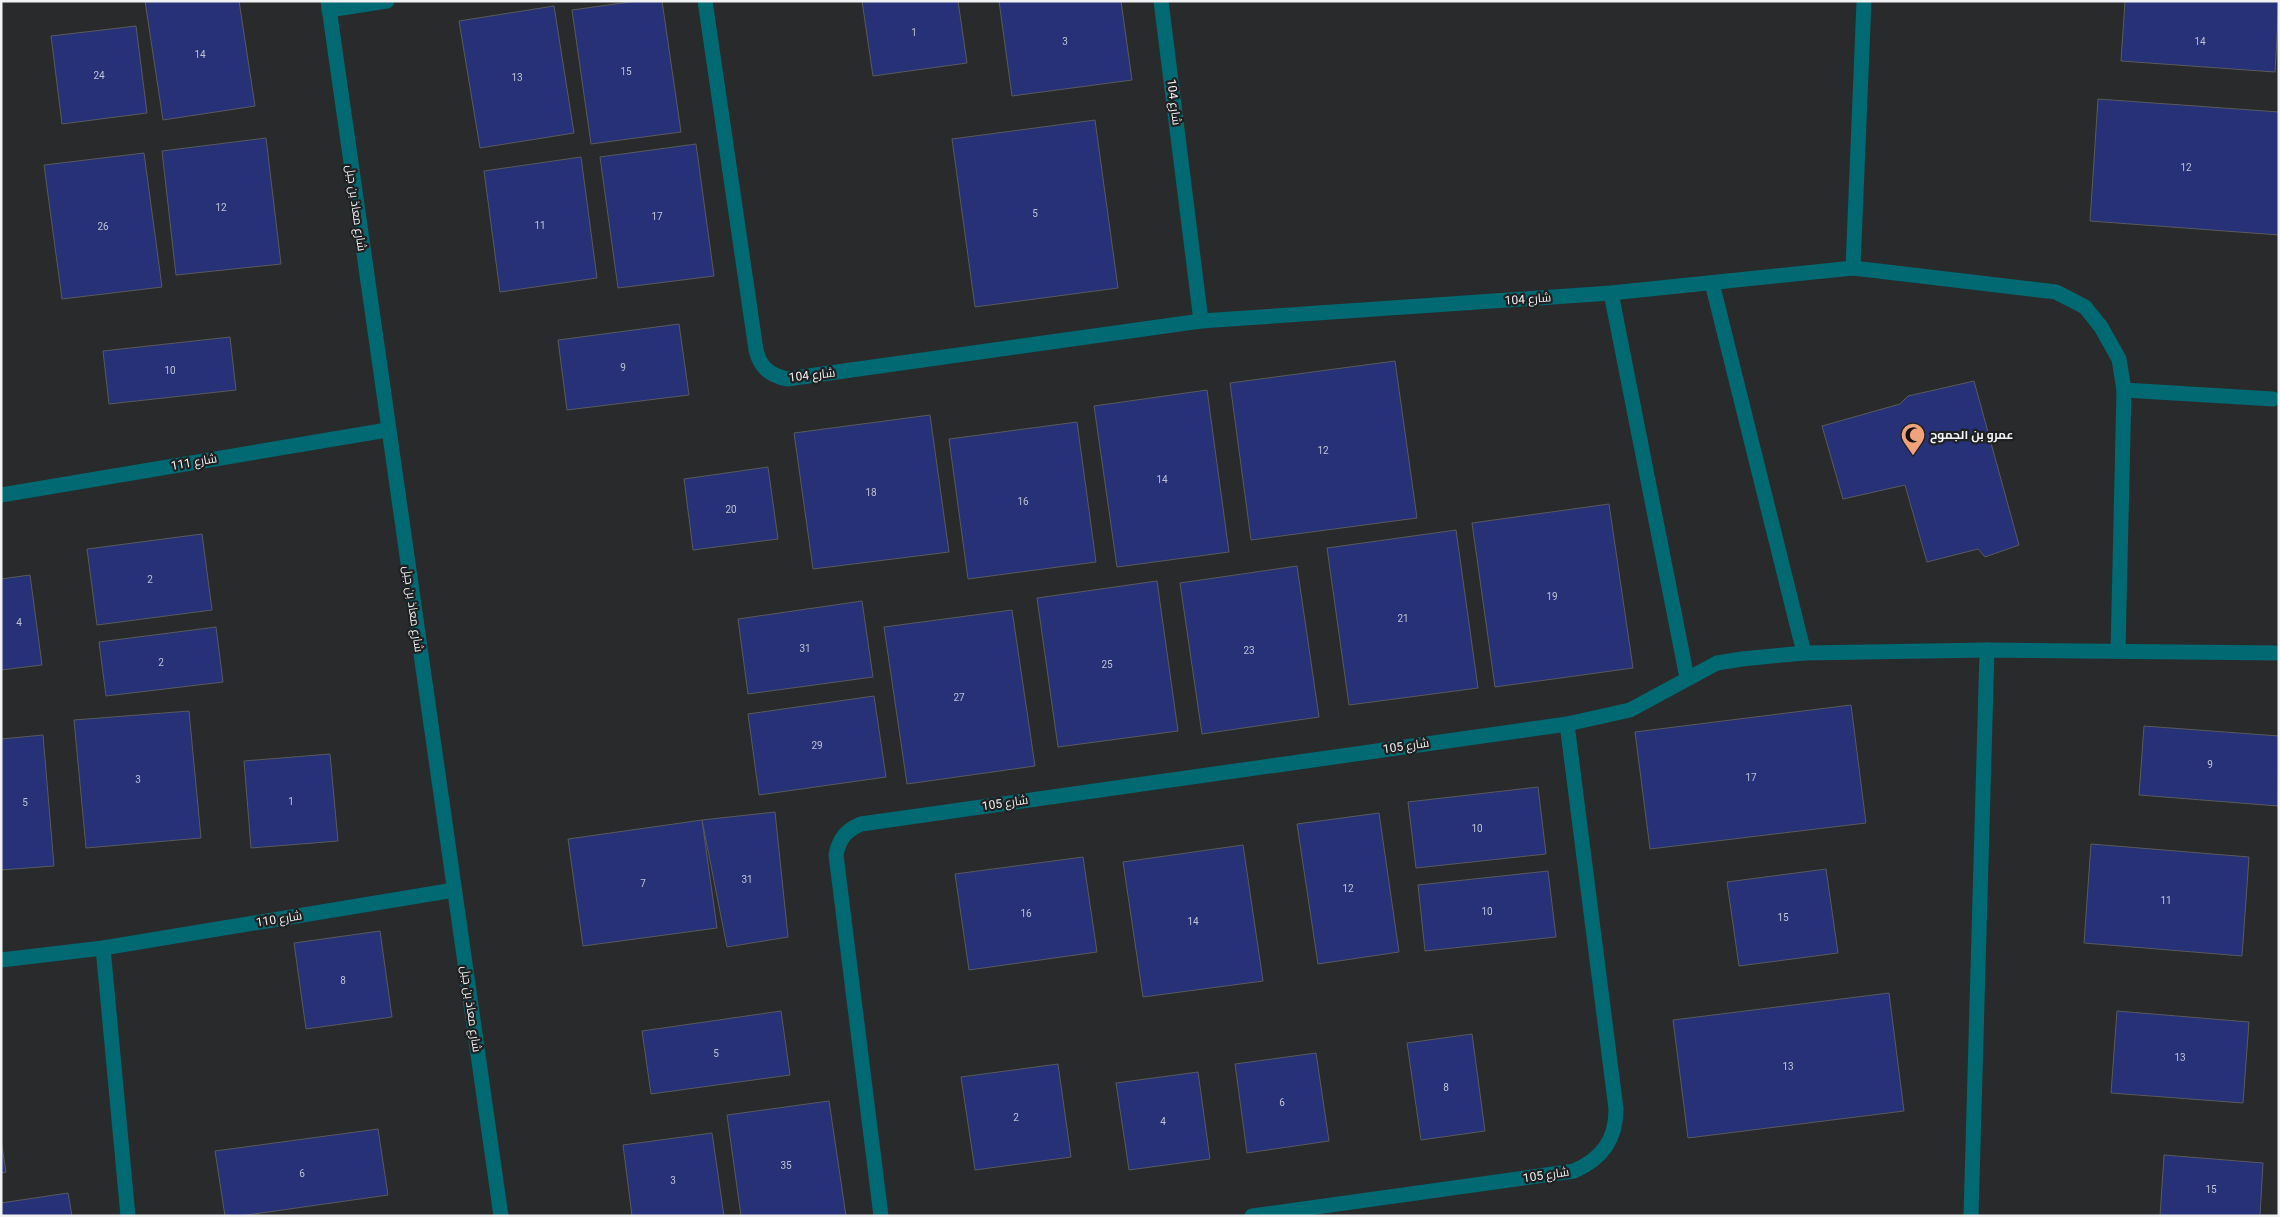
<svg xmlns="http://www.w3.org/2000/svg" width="2280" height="1217" font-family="Roboto,Cairo,sans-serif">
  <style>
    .building { fill: #263177; stroke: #595a5c }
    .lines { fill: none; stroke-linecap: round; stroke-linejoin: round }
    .service { stroke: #006971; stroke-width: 15 }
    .minor { stroke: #006971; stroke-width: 15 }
    .tertiary { stroke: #006971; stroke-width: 15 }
    .labels { text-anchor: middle; stroke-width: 4.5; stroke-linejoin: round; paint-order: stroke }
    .number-label { font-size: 10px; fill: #bec2d4 }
    .street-label { font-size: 12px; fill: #f1f2f3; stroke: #1e2022 }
    .poi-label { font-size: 12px; font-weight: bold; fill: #f1f2f3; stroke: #1e2022; text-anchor: start }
  </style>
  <rect width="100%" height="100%" fill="#282a2c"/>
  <g class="building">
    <path d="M145,1H239L255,106L163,120Z"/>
    <path d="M637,1H662L681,132L591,144L572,10Z"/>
    <path d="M862,1H958L967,63L873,76Z"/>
    <path d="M999,1H1121L1132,80L1012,96Z"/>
    <path d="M2125,1H2279L2275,72L2121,61Z"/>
    <path d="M554,6L574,133L480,148L459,21Z"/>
    <path d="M136,26L147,113L62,124L51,36Z"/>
    <path d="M2098,99L2279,112V235L2090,221Z"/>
    <path d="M1095,120L1118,288L975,307L952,139Z"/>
    <path d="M266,138L281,264L176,275L162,151Z"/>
    <path d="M696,144L714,276L618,288L600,157Z"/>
    <path d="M144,153L162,287L62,299L44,165Z"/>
    <path d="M581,157L597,278L500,292L484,171Z"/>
    <path d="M679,324L689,395L567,410L558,340Z"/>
    <path d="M230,337L236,390L109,404L103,351Z"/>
    <path d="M1395,361L1417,518L1251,540L1230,383Z"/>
    <path d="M1974,381L2019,545L1985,557L1978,549L1927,562L1905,485L1843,499L1822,426L1900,404L1908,396Z"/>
    <path d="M1207,390L1229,552L1117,567L1094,406Z"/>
    <path d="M930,415L949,552L813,569L794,433Z"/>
    <path d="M1077,422L1096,562L968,579L949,439Z"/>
    <path d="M768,467L778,539L693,550L684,479Z"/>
    <path d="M1609,504L1633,668L1495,687L1472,523Z"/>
    <path d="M1456,530L1478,688L1349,705L1327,548Z"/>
    <path d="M202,534L212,610L97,625L87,549Z"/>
    <path d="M1297,566L1319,717L1202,734L1180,583Z"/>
    <path d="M30,575L42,665L1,670V579Z"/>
    <path d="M1157,581L1178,731L1058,747L1037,598Z"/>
    <path d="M862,601L873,677L748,694L738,619Z"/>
    <path d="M1012,610L1035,766L907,784L884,627Z"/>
    <path d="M216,627L223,682L106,696L99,642Z"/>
    <path d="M874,696L886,777L759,795L748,714Z"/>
    <path d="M1851,705L1866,823L1650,849L1635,732Z"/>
    <path d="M189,711L201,838L86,848L74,720Z"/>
    <path d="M2144,726L2279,736L2278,806L2139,795Z"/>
    <path d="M43,735L54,866L1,870V739Z"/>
    <path d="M330,754L338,841L251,848L244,761Z"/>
    <path d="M1538,787L1546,854L1416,868L1408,802Z"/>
    <path d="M775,812L788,937L727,947L702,820Z"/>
    <path d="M1379,813L1399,952L1318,964L1297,824Z"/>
    <path d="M702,820L717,928L583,946L568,839Z"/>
    <path d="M2091,844L2249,857L2242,956L2084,943Z"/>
    <path d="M1243,845L1263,981L1143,997L1123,862Z"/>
    <path d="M1083,857L1097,952L969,970L955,874Z"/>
    <path d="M1826,869L1838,953L1739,966L1727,882Z"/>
    <path d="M1548,871L1556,937L1425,951L1418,885Z"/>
    <path d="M380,931L392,1017L306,1029L294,943Z"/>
    <path d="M1889,993L1904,1111L1688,1138L1673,1020Z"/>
    <path d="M781,1011L790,1075L651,1094L642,1031Z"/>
    <path d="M2117,1011L2249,1022L2243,1103L2111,1093Z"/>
    <path d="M1472,1034L1485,1131L1421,1140L1407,1043Z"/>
    <path d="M1316,1053L1329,1141L1247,1153L1235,1064Z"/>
    <path d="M1058,1064L1071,1157L975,1170L961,1077Z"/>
    <path d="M1198,1072L1210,1159L1129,1170L1116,1083Z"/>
    <path d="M829,1101L846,1216H741L727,1115Z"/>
    <path d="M378,1129L388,1195L240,1216H225L215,1151Z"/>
    <path d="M712,1133L724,1216H632L623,1145Z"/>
    <path d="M1,1140L6,1172L1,1173Z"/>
    <path d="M2164,1155L2263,1163L2260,1216H2160Z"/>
    <path d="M68,1193L72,1216H1V1203Z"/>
  </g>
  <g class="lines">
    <path class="service" d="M2124,390L2273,399"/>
    <g class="minor">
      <path d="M705,1L756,350C760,367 769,375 787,379L1201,321L1611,293L1853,268L2056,292L2085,307L2101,327L2119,359L2124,390L2118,651"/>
      <path d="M1161,1L1201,321"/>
      <path d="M329,10L387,1"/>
      <path d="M1853,268L1864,1"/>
      <path d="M1712,283L1804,653"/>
      <path d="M1611,293L1687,678"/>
      <path d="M1,495L387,430"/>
      <path d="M103,948L128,1216"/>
      <path d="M1,960L103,948L454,890"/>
      <path d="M881,1216L836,855C839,839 846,830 861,824L1567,724L1630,710L1717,663L1742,659L1804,653L1987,650L2279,653"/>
      <path d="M1252,1216L1574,1171C1602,1159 1616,1140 1616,1109L1567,724"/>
      <path d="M1971,1216L1987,650"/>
    </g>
    <path class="tertiary" d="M328,1L501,1216"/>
  </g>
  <defs>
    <symbol id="mosque-pin" viewBox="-11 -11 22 30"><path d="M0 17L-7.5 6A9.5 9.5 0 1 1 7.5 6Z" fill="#f0a27a" stroke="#1e2022"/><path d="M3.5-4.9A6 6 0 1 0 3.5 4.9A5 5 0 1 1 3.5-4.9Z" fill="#111"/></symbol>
  </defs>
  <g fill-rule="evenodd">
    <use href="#mosque-pin" x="1899" y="421" width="28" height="38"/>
  </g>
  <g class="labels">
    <g class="number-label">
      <text x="914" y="36">1</text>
      <text x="1065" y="45">3</text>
      <text x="2200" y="45">14</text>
      <text x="200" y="58">14</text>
      <text x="626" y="75">15</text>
      <text x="99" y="79">24</text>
      <text x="517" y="81">13</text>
      <text x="2186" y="171">12</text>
      <text x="221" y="211">12</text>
      <text x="1035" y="217">5</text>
      <text x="657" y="220">17</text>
      <text x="540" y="229">11</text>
      <text x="103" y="230">26</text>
      <text x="623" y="371">9</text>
      <text x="170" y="374">10</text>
      <text x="1323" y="454">12</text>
      <text x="1162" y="483">14</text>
      <text x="871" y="496">18</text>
      <text x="1023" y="505">16</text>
      <text x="731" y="513">20</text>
      <text x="150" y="583">2</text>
      <text x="1552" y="600">19</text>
      <text x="1403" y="622">21</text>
      <text x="19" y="626">4</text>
      <text x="805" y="652">31</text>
      <text x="1249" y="654">23</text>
      <text x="161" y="666">2</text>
      <text x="1107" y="668">25</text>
      <text x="959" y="701">27</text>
      <text x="817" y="749">29</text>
      <text x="2210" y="768">9</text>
      <text x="1751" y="781">17</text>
      <text x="138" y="783">3</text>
      <text x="291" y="805">1</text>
      <text x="25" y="806">5</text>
      <text x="1477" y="832">10</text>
      <text x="747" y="883">31</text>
      <text x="643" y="887">7</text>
      <text x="1348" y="892">12</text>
      <text x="2166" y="904">11</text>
      <text x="1487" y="915">10</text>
      <text x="1026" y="917">16</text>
      <text x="1783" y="921">15</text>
      <text x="1193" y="925">14</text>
      <text x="343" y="984">8</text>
      <text x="716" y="1057">5</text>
      <text x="2180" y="1061">13</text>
      <text x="1788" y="1070">13</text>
      <text x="1446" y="1091">8</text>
      <text x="1282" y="1106">6</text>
      <text x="1016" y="1121">2</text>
      <text x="1163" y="1125">4</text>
      <text x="786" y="1169">35</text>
      <text x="302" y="1177">6</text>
      <text x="673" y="1184">3</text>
      <text x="2211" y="1193">15</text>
    </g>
    <g class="street-label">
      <text transform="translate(1174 102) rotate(83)" y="4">شارع 104</text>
      <text transform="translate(356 208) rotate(82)" y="4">شارع معاذ بن جبل</text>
      <text transform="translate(1528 299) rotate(-4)" y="4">شارع 104</text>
      <text transform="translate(812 375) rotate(-6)" y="4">شارع 104</text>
      <text transform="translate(194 462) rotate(-10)" y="4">شارع 111</text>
      <text transform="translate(413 609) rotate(82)" y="4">شارع معاذ بن جبل</text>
      <text transform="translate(1406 746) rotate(-8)" y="4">شارع 105</text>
      <text transform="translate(1005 803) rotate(-8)" y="4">شارع 105</text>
      <text transform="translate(279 919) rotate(-9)" y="4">شارع 110</text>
      <text transform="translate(471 1009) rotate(82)" y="4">شارع معاذ بن جبل</text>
      <text transform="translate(1546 1175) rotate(-8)" y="4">شارع 105</text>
    </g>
    <g class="poi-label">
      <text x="1930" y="439">عمرو بن الجموح</text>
    </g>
  </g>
  <rect width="2280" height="1217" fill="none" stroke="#f1f2f3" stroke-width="5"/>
</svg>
